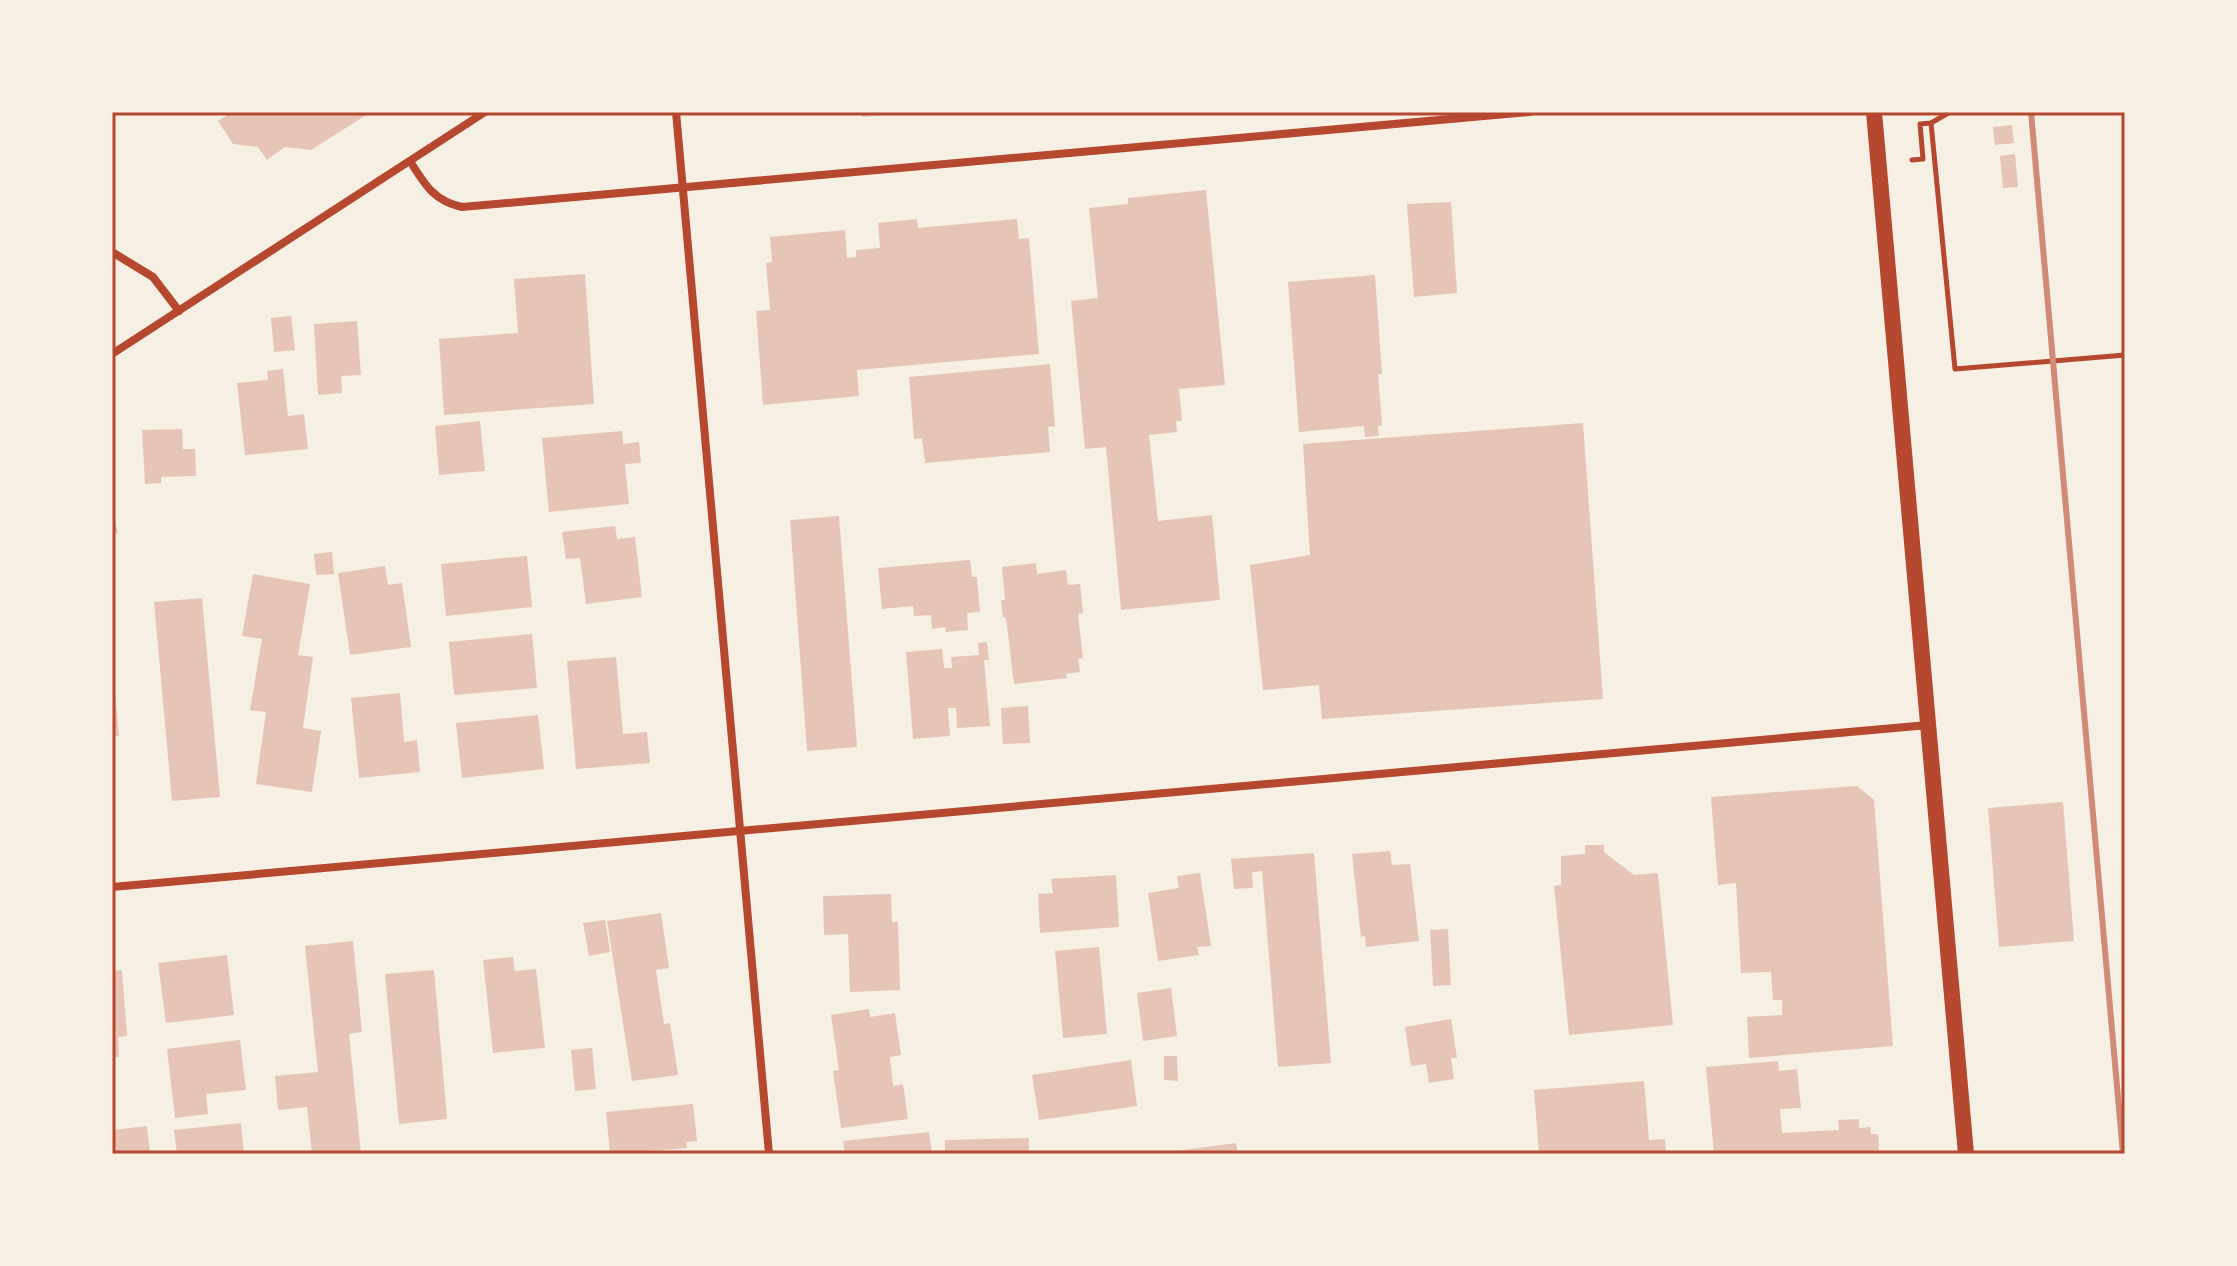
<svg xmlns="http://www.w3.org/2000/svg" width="2237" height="1266" font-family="Barlow,sans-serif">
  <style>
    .building { fill: #e6c5b7 }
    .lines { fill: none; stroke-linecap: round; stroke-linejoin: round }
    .path { stroke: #b5482f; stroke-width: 5 }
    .minor { stroke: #b5482f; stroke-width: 8 }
    .secondary { stroke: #b5482f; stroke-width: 16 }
    .rail { stroke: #cf8b77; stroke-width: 6 }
    .neatline { fill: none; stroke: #b5482f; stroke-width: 3 }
  </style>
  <rect width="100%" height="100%" fill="#f6efe4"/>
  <g class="building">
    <path d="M232,112H371L311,150L285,147L267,160L258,147L233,144L218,121Z"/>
    <path d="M861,112H893V114L862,117Z"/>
    <path d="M2012,125L2014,143L1995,145L1993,127Z"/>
    <path d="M2015,154L2018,187L2003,188L2000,156Z"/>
    <path d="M1206,190L1225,385L1179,389L1182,421H1176L1177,432L1149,435L1158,521L1212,515L1220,600L1121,610L1106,447L1085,449L1071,301L1098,298L1089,208L1128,204V198Z"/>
    <path d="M1451,202L1457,293L1414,297L1407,204Z"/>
    <path d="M917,219L918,228L1017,219L1019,239L1029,238L1039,354L857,370L859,396L763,405L756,311L770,310L766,263L772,262L770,237L845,230L847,258L856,257V250L880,248L878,223Z"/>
    <path d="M585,274L594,404L444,415L439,339L518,333L514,279Z"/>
    <path d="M1375,275L1382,374H1378L1382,425L1378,426L1379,436L1365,437L1364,426L1299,432L1288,282Z"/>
    <path d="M291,316L295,350L274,352L271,318Z"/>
    <path d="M357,321L361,375L341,376L342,393L318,395L314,324Z"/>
    <path d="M1050,364L1055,426L1048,427L1050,452L925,463L922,438L914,439L909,377Z"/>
    <path d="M283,369L288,416L304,414L308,449L245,455L237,383L268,380L267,371Z"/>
    <path d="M480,421L485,471L439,475L435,426Z"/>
    <path d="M1583,423L1603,699L1322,719L1319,685L1263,690L1250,565L1310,555L1303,444Z"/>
    <path d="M182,429L183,449H195L196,476L161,477V483L145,484L142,430Z"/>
    <path d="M622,431L623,444L639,442L641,463L625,464L629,504L549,512L542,438Z"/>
    <path d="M112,505L118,533L112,534Z"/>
    <path d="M839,516L857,747L807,751L790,520Z"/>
    <path d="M615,526L617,539L635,537L642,597L586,604L580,558L566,559L562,532Z"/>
    <path d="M332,552L334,574L316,575L314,554Z"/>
    <path d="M527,556L532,607L446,616L441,564Z"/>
    <path d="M970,560L972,577H977L980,612L967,613L968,630L946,632L945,627L932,629L931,615L914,616L913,606L882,609L878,568Z"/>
    <path d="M1036,563L1037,574L1066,570L1068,585L1080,584L1083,613L1078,614L1083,658L1078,659L1080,672L1066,674L1067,678L1014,684L1006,618L1003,617L1001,600H1005L1002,567Z"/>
    <path d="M385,566L388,585L402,583L411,647L350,655L338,573Z"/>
    <path d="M253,574L310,584L298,655L313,657L303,728L321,731L312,792L256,784L266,712L250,710L262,639L242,636Z"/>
    <path d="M202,598L220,797L172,801L154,602Z"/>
    <path d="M532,634L537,688L454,695L449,642Z"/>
    <path d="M987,642L989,660H984L990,726L957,728L956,708H948L950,736L913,739L906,652L942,649L944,668H952L951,657L979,655L978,643Z"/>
    <path d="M616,657L623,734L647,732L650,763L576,769L567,661Z"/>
    <path d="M115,692L119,736H112V693Z"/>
    <path d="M400,693L404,742L417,740L420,772L359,778L351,698Z"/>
    <path d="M1028,706L1030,743L1003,744L1001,708Z"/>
    <path d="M538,715L544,769L462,778L456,723Z"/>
    <path d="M1857,786L1874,800L1893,1046L1749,1058L1747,1017L1782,1015V1000H1773L1771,972L1741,973L1736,883L1718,885L1711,797Z"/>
    <path d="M2063,802L2074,941L1999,947L1988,808Z"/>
    <path d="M1585,845H1604V852L1634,875L1658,873L1673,1025L1569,1035L1554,886L1561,885V856L1585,854Z"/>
    <path d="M1390,851L1392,865L1410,864L1419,941L1366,947L1365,936L1361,937L1352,854Z"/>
    <path d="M1314,853L1331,1063L1278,1067L1262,871L1252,872L1253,888L1234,889L1231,859Z"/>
    <path d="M1200,873L1211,946L1197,947L1199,955L1158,961L1148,893L1179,888L1177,876Z"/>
    <path d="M1116,875L1119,927L1040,933L1038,894L1053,893L1051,879Z"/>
    <path d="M891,894L892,922H898L900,990L850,992L848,934L824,935L823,896Z"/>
    <path d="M661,913L669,968L656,970L664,1024L670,1023L678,1075L632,1081L607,921Z"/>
    <path d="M605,920L610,952L589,956L583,923Z"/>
    <path d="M1448,929L1451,985L1433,986L1430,930Z"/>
    <path d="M353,941L362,1032L349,1034L361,1154H312L307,1107L278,1110L275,1076L318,1072L305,946Z"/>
    <path d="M1099,947L1107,1034L1063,1038L1055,951Z"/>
    <path d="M227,955L234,1015L166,1023L158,963Z"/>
    <path d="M513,957L515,971L536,969L545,1048L493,1053L483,960Z"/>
    <path d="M122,970L127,1036L118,1037L119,1057H112V971Z"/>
    <path d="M434,970L447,1119L399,1124L385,974Z"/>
    <path d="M1171,988L1177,1036L1143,1041L1137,993Z"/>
    <path d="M869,1009L870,1017L895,1013L901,1055L890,1057L893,1086L903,1084L908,1119L841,1128L833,1071L839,1070L831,1015Z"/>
    <path d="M1451,1019L1457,1058H1451L1454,1079L1429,1083L1426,1064L1411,1066L1405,1027Z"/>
    <path d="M240,1040L246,1090L206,1094L208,1114L175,1118L167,1049Z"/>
    <path d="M592,1048L596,1089L575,1091L571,1050Z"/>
    <path d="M1164,1056H1177L1178,1081L1164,1080Z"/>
    <path d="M1131,1060L1137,1106L1039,1120L1032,1075Z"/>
    <path d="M1778,1061L1779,1071L1797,1069L1801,1108L1780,1109L1782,1133L1839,1130L1838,1120L1859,1119V1128L1870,1127L1871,1134H1878L1879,1150H1874V1154H1714L1706,1067Z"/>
    <path d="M1644,1081L1649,1140L1665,1139L1666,1154H1539L1534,1090Z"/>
    <path d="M693,1104L697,1141L686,1142L687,1148L610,1154L606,1112Z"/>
    <path d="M241,1123L244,1154H177L174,1130Z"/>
    <path d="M147,1126L150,1154H112V1130Z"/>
    <path d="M929,1132L932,1154H845L843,1141Z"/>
    <path d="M1029,1138V1154H945V1140Z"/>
    <path d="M1236,1143L1238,1154H1168V1152Z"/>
  </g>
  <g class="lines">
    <g class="path">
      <path d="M1931,123L1955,369L2125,355"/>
      <path d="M1912,160L1923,159L1920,124L1931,123L1950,112"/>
    </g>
    <g class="minor">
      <path d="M676,112L769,1154"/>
      <path d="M410,161C425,185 434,201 462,207L1530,112"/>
      <path d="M112,252L153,277L179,311"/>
      <path d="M112,354L485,112"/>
      <path d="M112,887L1928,725"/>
    </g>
    <path class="secondary" d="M1874,112L1966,1154"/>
    <path class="rail" d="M2031,112L2123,1154"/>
  </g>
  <rect width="2237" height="1266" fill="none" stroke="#f6efe4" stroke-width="228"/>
  <rect x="114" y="114" width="2009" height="1038" class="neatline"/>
</svg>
